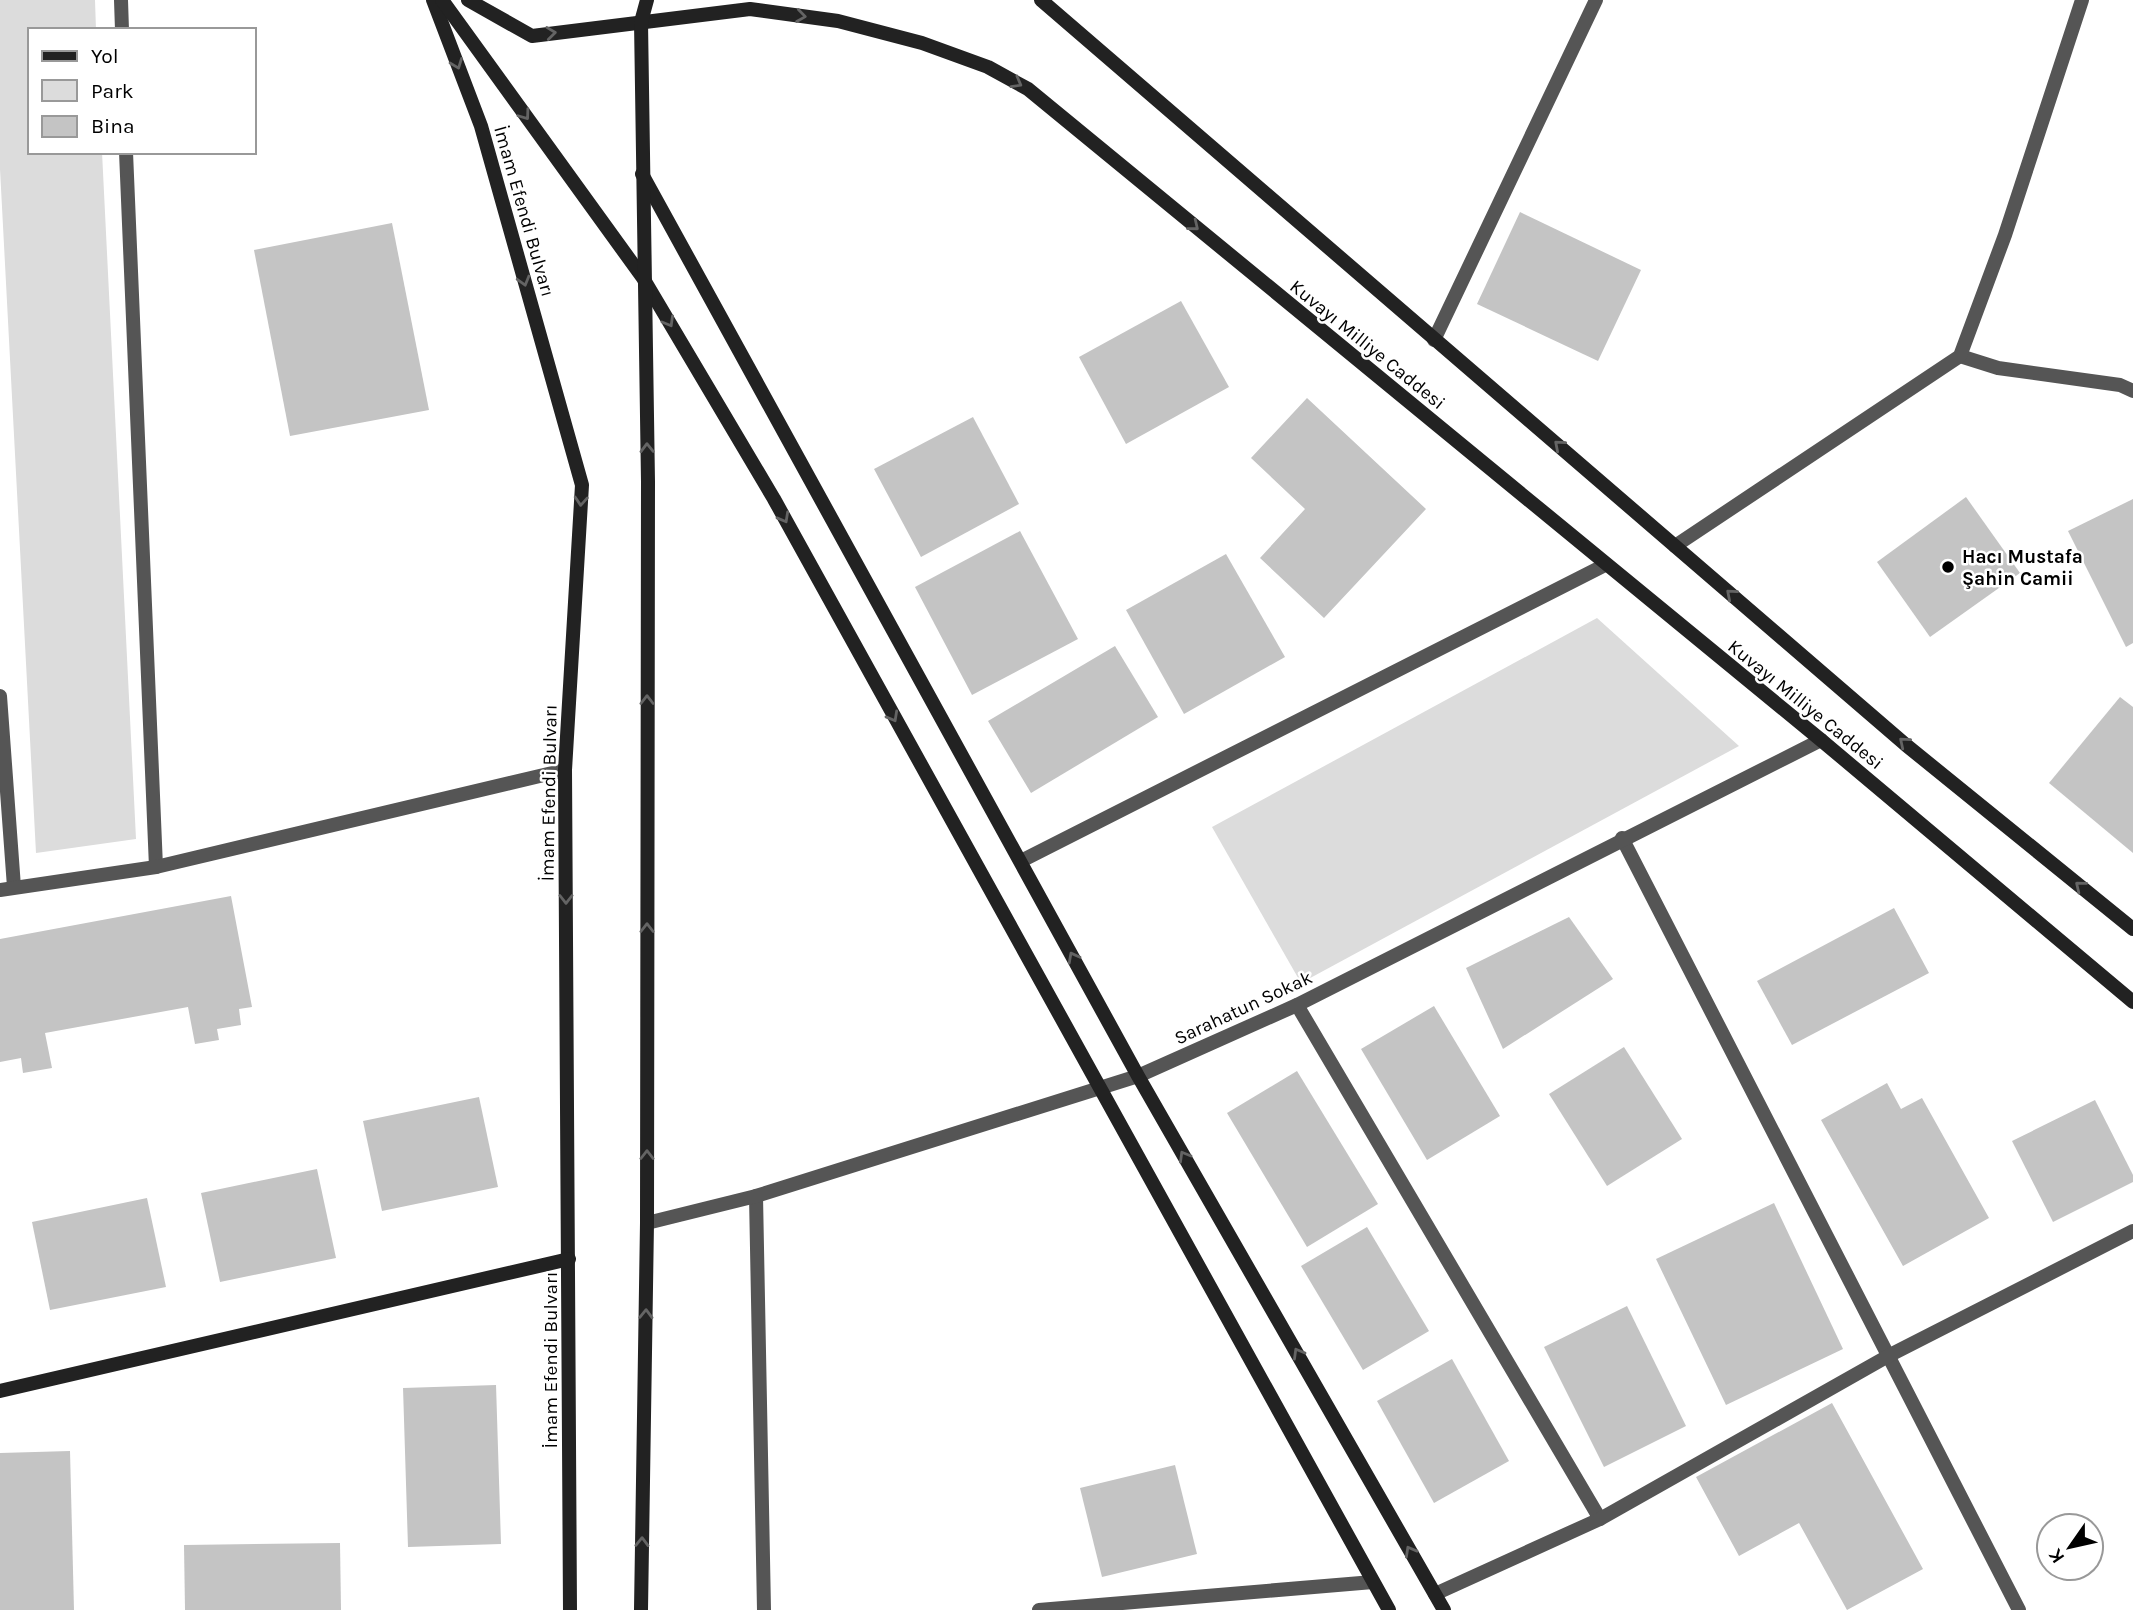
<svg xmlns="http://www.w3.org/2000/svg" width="2133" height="1610" font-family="Karla,sans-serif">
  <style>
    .green { fill: #dcdcdc }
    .building { fill: #c4c4c4 }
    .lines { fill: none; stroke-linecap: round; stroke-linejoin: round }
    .lane { stroke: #555; stroke-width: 14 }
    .street { stroke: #555; stroke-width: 14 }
    .secondary { stroke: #222; stroke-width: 14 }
    .oneway { stroke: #646464 }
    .poi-dot { fill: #000; stroke: #fff; stroke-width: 2.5 }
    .labels { text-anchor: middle; stroke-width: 5; stroke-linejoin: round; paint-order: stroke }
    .street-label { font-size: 19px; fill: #000; stroke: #fff }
    .poi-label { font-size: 19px; font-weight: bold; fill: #000; stroke: #fff; text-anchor: start }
  </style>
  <rect width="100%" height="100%" fill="#fff"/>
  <g class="green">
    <path d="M0,0H95L96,30H30V152H102L136,839L36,853L0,169Z"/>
    <path d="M1597,618L1739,746L1301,983L1212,827Z"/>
  </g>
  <g class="building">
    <path d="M1520,212L1641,270L1598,361L1477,304Z"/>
    <path d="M392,223L429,410L290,436L254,250Z"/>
    <path d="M1181,301L1229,387L1126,444L1079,357Z"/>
    <path d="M1307,398L1426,509L1324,618L1260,558L1305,509L1251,458Z"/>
    <path d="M973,417L1019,504L921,557L874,469Z"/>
    <path d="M1966,497L2020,573L1930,637L1877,562Z"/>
    <path d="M2133,499V643L2126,647L2068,531Z"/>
    <path d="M1020,531L1078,639L972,695L915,587Z"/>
    <path d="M1226,554L1285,657L1184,714L1126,610Z"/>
    <path d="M1115,646L1158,717L1031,793L988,721Z"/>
    <path d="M2120,697L2133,707V853L2049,783Z"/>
    <path d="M231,896L252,1007L239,1009L241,1025L217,1029L219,1040L195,1044L188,1007L45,1033L52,1068L23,1073L21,1058L0,1062V939Z"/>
    <path d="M1894,908L1929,973L1792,1045L1757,981Z"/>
    <path d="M1569,917L1613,979L1503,1049L1466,968Z"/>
    <path d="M1434,1006L1500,1116L1427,1160L1361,1049Z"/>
    <path d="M1624,1047L1682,1139L1607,1186L1549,1094Z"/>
    <path d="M1297,1071L1378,1204L1307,1247L1227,1113Z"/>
    <path d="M1887,1083L1901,1109L1922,1098L1989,1218L1903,1266L1821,1120Z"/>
    <path d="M479,1097L498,1187L382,1211L363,1121Z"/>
    <path d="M2095,1100L2133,1175V1182L2053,1222L2012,1141Z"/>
    <path d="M317,1169L336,1258L220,1282L201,1193Z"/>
    <path d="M147,1198L166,1287L50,1310L32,1222Z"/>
    <path d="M1774,1203L1843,1349L1726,1405L1656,1259Z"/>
    <path d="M1367,1227L1429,1331L1363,1370L1301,1266Z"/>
    <path d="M1627,1306L1686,1426L1604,1467L1544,1347Z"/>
    <path d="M1452,1359L1509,1461L1434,1503L1377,1401Z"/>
    <path d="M496,1385L501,1544L408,1547L403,1388Z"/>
    <path d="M1832,1403L1923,1569L1847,1610L1799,1523L1739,1556L1696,1477Z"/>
    <path d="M70,1451L74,1610H0V1453Z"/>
    <path d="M1175,1465L1197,1554L1102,1577L1080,1488Z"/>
    <path d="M340,1543L341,1610H185L184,1545Z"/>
  </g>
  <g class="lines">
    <path class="lane" d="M1297,1005L1600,1519"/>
    <g class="street">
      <path d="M121,0L122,30"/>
      <path d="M126,152L156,867"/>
      <path d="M1434,340L1596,0"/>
      <path d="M1960,356L1998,368L2120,385L2133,391"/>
      <path d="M1675,546L1960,356L2005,235L2082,0"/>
      <path d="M0,696L14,887"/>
      <path d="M1622,838L2019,1610"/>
      <path d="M1021,861L1605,565"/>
      <path d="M0,890L156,867L565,770"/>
      <path d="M756,1196L764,1610"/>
      <path d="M647,1223L756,1196L1138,1076L1297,1005L1821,740"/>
      <path d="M1435,1594L1600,1519L1890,1355L2133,1231"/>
      <path d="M1039,1610L1373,1582"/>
    </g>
    <g class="secondary">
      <path d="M433,0L481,126L582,485L565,770L570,1610"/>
      <path d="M442,0L643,278L774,499L1389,1610"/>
      <path d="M468,0L532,36L750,9L838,21L922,43L988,67L1028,89L1821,740L2133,1002"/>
      <path d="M1041,0L1906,745L2133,929"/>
      <path d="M642,174L1138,1076L1444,1610"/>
      <path d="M0,1391L569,1259"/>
      <path d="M641,1610L647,1223L648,481L641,22L647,0"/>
    </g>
  </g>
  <defs><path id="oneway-chevron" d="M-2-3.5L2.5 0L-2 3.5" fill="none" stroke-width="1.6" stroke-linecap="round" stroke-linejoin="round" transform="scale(1.75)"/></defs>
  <g class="oneway">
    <use href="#oneway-chevron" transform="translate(801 16) rotate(8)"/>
    <use href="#oneway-chevron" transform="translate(551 33) rotate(-7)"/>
    <use href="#oneway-chevron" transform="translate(457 64) rotate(69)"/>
    <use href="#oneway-chevron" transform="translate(1017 83) rotate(29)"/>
    <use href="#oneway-chevron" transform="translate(525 115) rotate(54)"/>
    <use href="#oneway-chevron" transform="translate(1194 226) rotate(39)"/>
    <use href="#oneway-chevron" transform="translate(524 281) rotate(74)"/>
    <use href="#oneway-chevron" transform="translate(669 322) rotate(60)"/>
    <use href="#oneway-chevron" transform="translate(1559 445) rotate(-139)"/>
    <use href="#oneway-chevron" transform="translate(647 448) rotate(-91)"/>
    <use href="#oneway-chevron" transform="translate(581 501) rotate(94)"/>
    <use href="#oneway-chevron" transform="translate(784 518) rotate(61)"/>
    <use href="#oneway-chevron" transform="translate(1731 594) rotate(-139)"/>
    <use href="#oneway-chevron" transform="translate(647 700) rotate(-90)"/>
    <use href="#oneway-chevron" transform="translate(893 717) rotate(61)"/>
    <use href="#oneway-chevron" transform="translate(1904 742) rotate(-140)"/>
    <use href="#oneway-chevron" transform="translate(2080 886) rotate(-141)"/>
    <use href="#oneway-chevron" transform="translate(566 899) rotate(90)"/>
    <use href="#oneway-chevron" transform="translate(647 928) rotate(-90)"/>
    <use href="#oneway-chevron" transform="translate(1073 957) rotate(-118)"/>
    <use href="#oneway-chevron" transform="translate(647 1155) rotate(-90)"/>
    <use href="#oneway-chevron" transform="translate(1184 1156) rotate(-120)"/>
    <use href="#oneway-chevron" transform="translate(646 1314) rotate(-89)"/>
    <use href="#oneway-chevron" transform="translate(1298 1353) rotate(-120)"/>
    <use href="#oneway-chevron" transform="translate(642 1542) rotate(-89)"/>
    <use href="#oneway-chevron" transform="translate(1410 1551) rotate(-119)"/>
  </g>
  <circle class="poi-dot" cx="1948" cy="567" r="7"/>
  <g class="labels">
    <g class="street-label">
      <text transform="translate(525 211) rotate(74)" y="7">İmam Efendi Bulvarı</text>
      <text transform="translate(1368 344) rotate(39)" y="7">Kuvayı Milliye Caddesi</text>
      <text transform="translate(1806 704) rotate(39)" y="7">Kuvayı Milliye Caddesi</text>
      <text transform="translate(548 793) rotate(-89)" y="7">İmam Efendi Bulvarı</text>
      <text transform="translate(1243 1007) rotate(-25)" y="7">Sarahatun Sokak</text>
      <text transform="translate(550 1360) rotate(-90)" y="7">İmam Efendi Bulvarı</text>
    </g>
    <g class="poi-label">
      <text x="1962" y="563">Hacı Mustafa<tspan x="1962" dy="22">Şahin Camii</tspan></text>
    </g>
  </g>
  <rect x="28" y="28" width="228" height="126" fill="#ffffff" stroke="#999999" stroke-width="2"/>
  <rect x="42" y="51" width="35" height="10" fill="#222222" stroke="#999999" stroke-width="2"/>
  <text x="91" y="63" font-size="21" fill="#000000">Yol</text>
  <rect x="42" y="80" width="35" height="21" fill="#dcdcdc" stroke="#999999" stroke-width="2"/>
  <text x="91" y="98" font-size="21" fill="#000000">Park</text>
  <rect x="42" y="116" width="35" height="21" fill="#c4c4c4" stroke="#999999" stroke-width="2"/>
  <text x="91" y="133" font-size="21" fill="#000000">Bina</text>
  <g transform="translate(2070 1547) rotate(236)"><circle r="33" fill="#ffffff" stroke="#999999" stroke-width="2"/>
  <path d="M0-5L12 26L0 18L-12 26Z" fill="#000000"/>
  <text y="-10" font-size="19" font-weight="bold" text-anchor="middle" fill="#000000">K</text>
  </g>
</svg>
